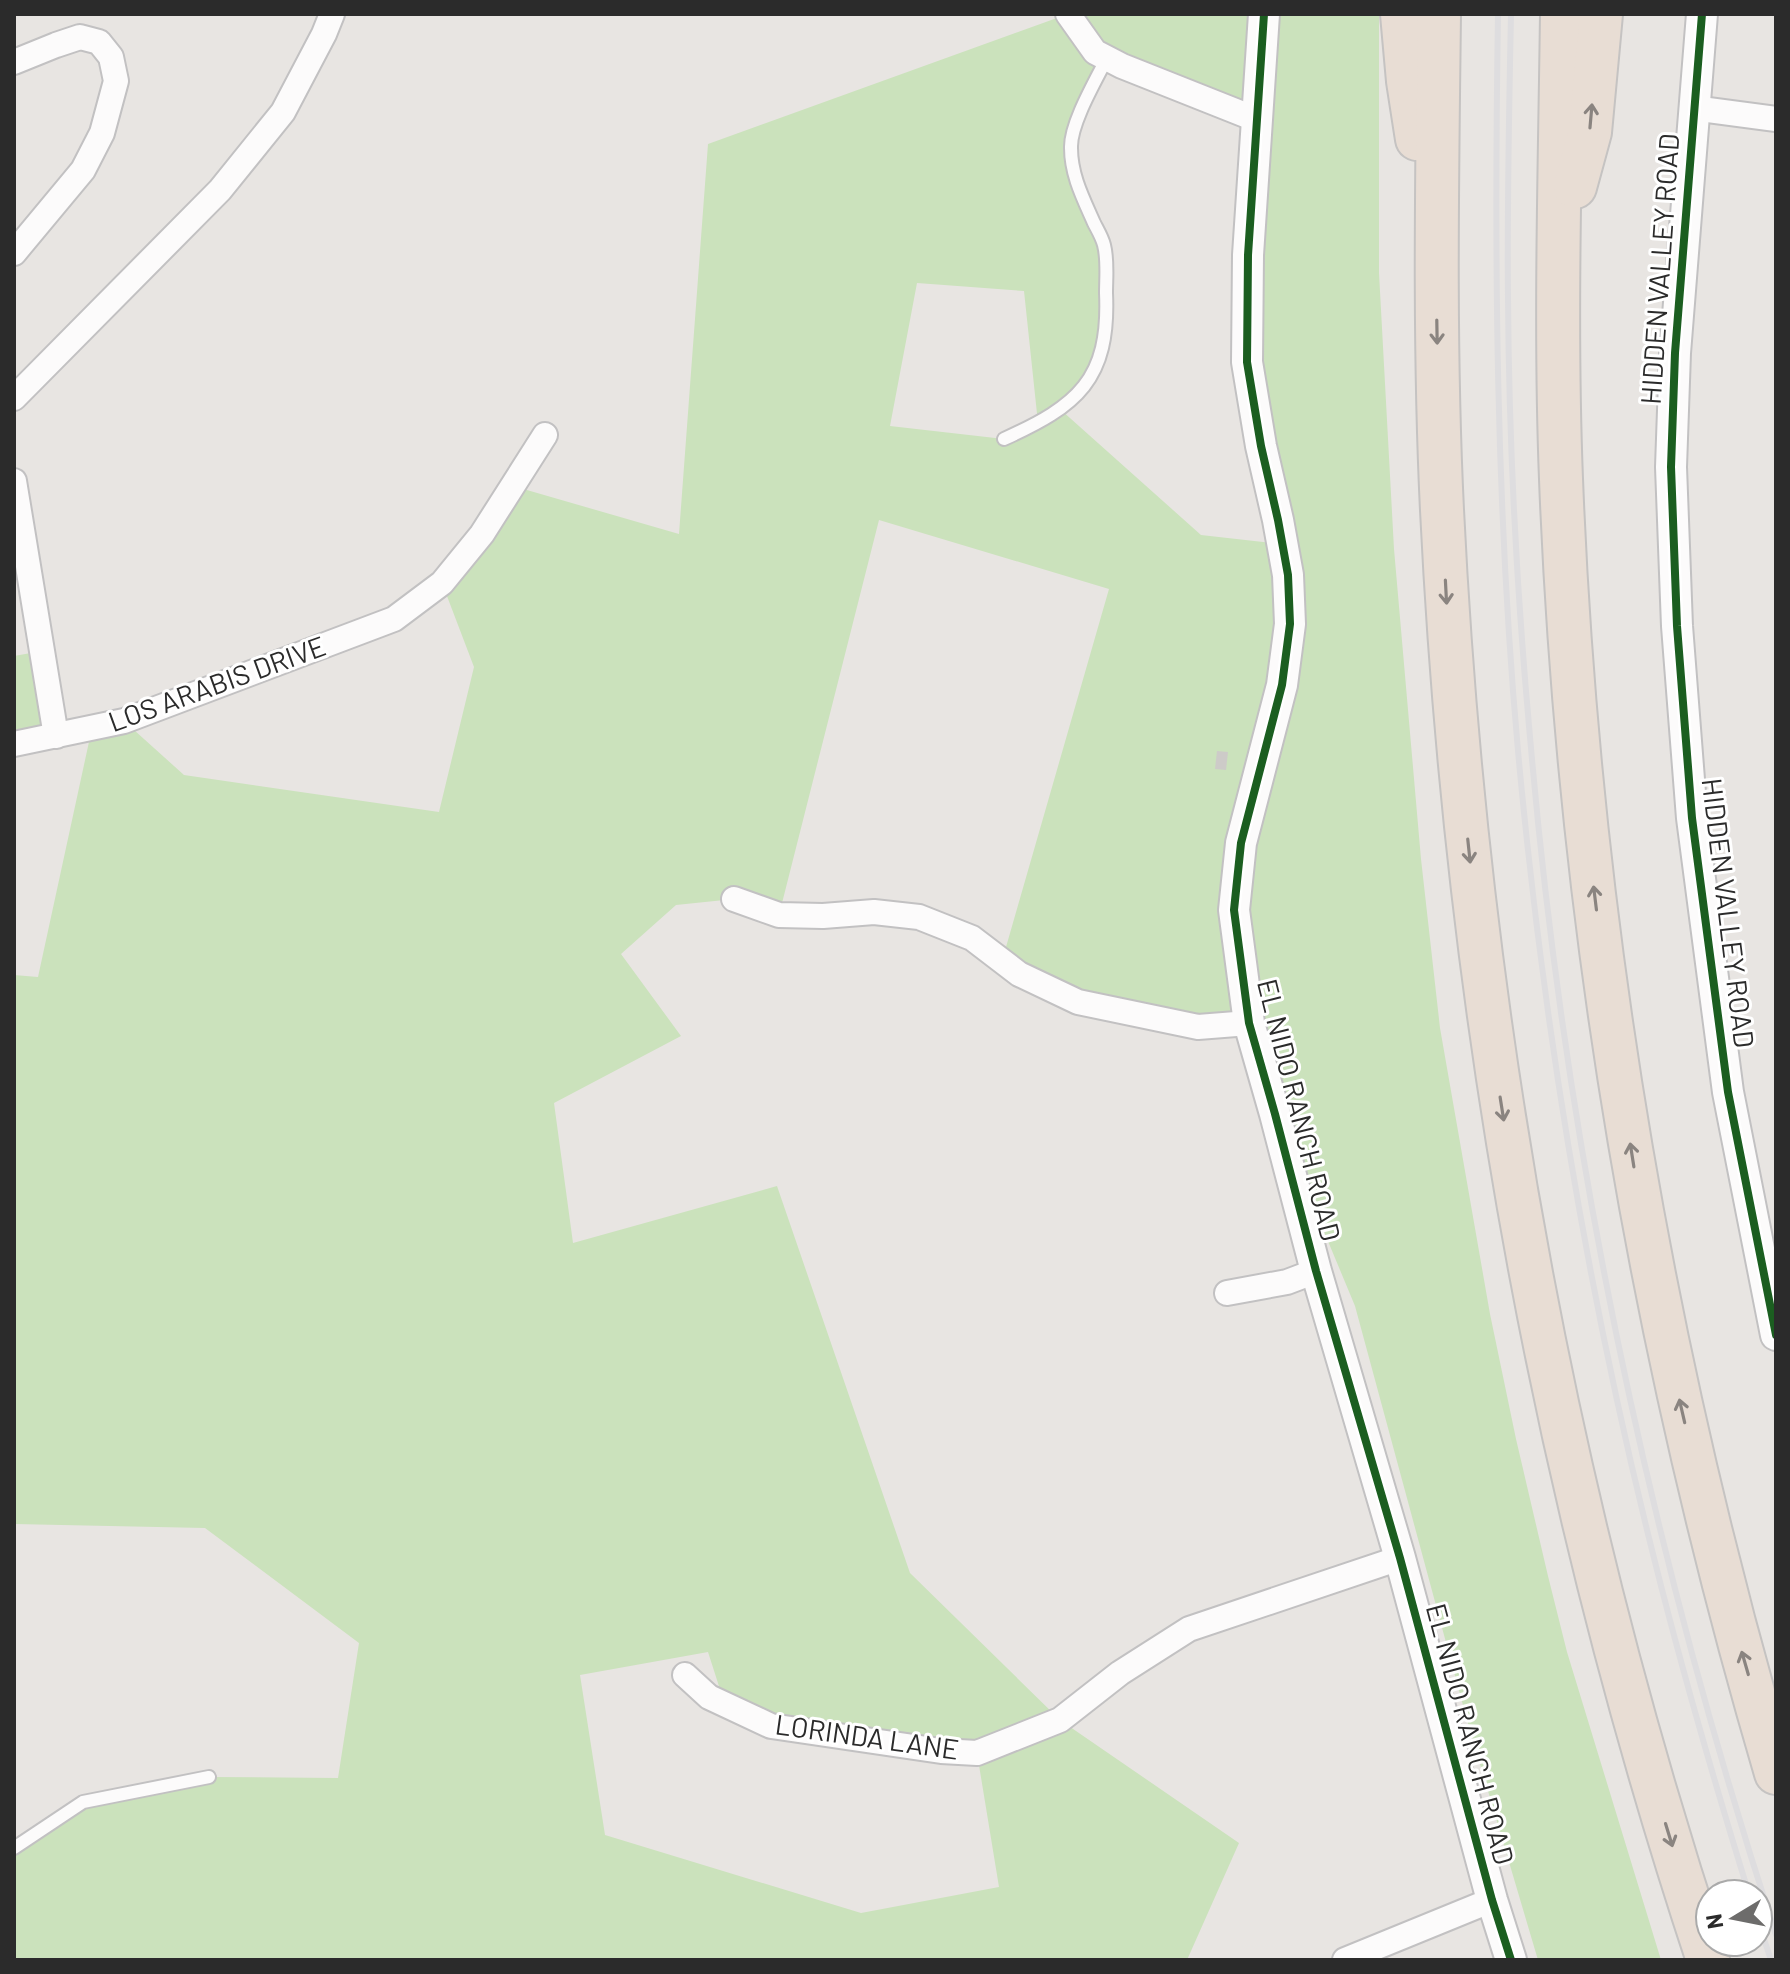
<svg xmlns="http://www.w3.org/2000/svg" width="1790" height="1974" font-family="Barlow,sans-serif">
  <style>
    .green { fill: #cbe2bc; fill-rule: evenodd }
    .building { fill: #cdcbc8 }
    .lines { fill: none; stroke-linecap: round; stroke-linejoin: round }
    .service-casing { stroke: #c2c1c2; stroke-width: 16 }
    .minor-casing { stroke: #c2c1c2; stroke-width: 28 }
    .tertiary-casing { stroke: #c2c1c2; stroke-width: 34 }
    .motorway-casing { stroke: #c5c3c2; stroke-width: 46 }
    .service { stroke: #fcfbfb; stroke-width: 12 }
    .minor { stroke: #fcfbfb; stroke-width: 24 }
    .tertiary { stroke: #fcfbfb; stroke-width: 30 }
    .motorway { stroke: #e8ddd4; stroke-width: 42 }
    .rail { stroke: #dedddf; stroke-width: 6 }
    .cycleway-casing { stroke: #fff; stroke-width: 13 }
    .cycleway { stroke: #1b5e20; stroke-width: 8 }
    .oneway { stroke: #8a8480 }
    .labels { text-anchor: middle; stroke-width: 6; stroke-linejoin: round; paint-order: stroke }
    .street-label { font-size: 28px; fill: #2b2b2b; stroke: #fff }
  </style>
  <rect width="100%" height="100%" fill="#e8e5e2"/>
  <g class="green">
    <path d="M1068,14H1379V273L1394,549L1421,859L1440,1028L1490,1314L1516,1439L1548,1576L1567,1652L1661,1960H1538L1467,1720L1355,1306L1275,1114L1249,1024L1078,1002L1002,961L1109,589L879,520L779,915L734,899L676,905L621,954L681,1036L554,1103L573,1243L777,1186L910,1573L1060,1720L1239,1843L1187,1960H14V1848L83,1802L209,1777L338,1778L359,1643L205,1528L14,1524V975L38,977L92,728L124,721L184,775L439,812L474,667L442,583L513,486L679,534L708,144ZM1108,58L1258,120L1261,446L1282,544L1201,535L1061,410L1095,369L1107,299L1104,245L1070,144ZM917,283L1024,291L1038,423L1004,439L890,426ZM708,1652L725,1705L977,1753L999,1887L861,1913L605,1835L580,1675Z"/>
    <path d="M42,651L56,736L14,744V656Z"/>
  </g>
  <path class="building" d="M1217,751L1228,752L1226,770L1215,769Z"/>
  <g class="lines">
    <defs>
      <g id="service">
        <path d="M1004,439C1077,406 1110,380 1106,293C1106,278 1108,260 1104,245C1102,237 1097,229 1094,223C1083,198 1071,175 1071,148C1070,124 1096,80 1107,58"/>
        <path d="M14,1848L83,1802L209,1777"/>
      </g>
      <g id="minor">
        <path d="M1068,14L1095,52L1122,66L1258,120"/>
        <path d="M14,62L56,45L80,37L99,42L111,57L116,81L102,133L83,170L14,253"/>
        <path d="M1693,108L1776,119"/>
        <path d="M14,398L220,190L283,112L324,34L332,14"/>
        <path d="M14,481L56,736"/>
        <path d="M14,744L124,721L394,619L442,583L482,534L545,435"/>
        <path d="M734,899L779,915L823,916L874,912L919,917L972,938L1019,974L1078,1002L1198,1027L1249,1023"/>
        <path d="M1227,1293L1287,1282L1316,1271"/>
        <path d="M685,1675L709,1697L771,1726L941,1751L977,1753L1060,1720L1120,1673L1189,1629L1400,1558"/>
        <path d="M1345,1960L1492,1900"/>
      </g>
      <g id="tertiary">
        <path d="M1264,14L1248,255L1247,362L1261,446L1278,520L1288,575L1290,624L1282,685L1241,843L1234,910L1249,1023L1275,1114L1316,1271L1400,1558L1492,1900L1511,1960"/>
        <path d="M1702,14L1675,353L1671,467L1677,626L1692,818L1728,1092L1776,1335"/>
      </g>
      <g id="motorway">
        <path d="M1402,14L1408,81L1417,139"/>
        <path d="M1439,14C1437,179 1434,345 1442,510C1466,1003 1553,1492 1708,1960"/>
        <path d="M1562,14C1560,169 1555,324 1561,479C1578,917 1652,1352 1776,1773"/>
        <path d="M1575,187L1590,132L1601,14"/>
      </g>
    </defs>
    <use href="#service" class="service-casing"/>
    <use href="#minor" class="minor-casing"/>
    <use href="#tertiary" class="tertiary-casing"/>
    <use href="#motorway" class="motorway-casing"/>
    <use href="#service" class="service"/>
    <use href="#minor" class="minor"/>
    <use href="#tertiary" class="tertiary"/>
    <use href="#motorway" class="motorway"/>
    <g class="rail">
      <path d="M1498,14C1494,260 1496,506 1518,751C1543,1024 1588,1297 1655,1562C1683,1674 1715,1784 1749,1894"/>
      <path d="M1511,14C1509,109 1507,203 1508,298C1509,448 1517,598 1531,748C1566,1151 1650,1550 1776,1935"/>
      <path d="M1758,1921L1771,1960"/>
    </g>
    <defs>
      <g id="cycleway">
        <path d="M1264,14L1248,255L1247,362L1261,446L1278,520L1288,575L1290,624L1282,685L1241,843L1234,910L1249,1023L1275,1114L1316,1271L1400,1558L1492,1900L1511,1960"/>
        <path d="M1702,14L1675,353L1671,467L1677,626L1692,818L1728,1092L1776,1335"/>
      </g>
    </defs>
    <use href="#cycleway" class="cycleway-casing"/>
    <use href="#cycleway" class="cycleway"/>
  </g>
  <defs><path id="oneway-shaft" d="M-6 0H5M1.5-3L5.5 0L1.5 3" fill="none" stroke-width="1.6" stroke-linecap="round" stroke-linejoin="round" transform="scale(2)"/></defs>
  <g class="oneway">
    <use href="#oneway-shaft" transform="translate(1591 116) rotate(-85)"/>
    <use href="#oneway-shaft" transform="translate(1437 332) rotate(89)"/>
    <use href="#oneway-shaft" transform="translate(1446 592) rotate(87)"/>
    <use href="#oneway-shaft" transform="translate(1469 851) rotate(84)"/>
    <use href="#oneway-shaft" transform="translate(1595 898) rotate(-97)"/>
    <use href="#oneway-shaft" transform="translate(1502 1109) rotate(81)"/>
    <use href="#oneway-shaft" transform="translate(1632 1155) rotate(-99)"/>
    <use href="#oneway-shaft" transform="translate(1682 1411) rotate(-103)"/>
    <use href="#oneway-shaft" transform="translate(1745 1663) rotate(-106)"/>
    <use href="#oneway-shaft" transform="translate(1669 1835) rotate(73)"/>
  </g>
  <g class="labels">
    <g class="street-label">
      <text transform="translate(1660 269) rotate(-86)" y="10">HIDDEN VALLEY ROAD</text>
      <text transform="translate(217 684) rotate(-20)" y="10">LOS ARABIS DRIVE</text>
      <text transform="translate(1728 913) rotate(83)" y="10">HIDDEN VALLEY ROAD</text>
      <text transform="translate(1299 1110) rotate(76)" y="10">EL NIDO RANCH ROAD</text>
      <text transform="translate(1470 1734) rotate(75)" y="10">EL NIDO RANCH ROAD</text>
      <text transform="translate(867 1737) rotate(8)" y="10">LORINDA LANE</text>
    </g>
  </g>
  <rect width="1790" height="1974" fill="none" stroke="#2b2b2b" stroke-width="32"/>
  <g transform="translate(1734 1918) rotate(260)"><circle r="38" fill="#ffffff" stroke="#aaaaaa" stroke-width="2"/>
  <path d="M0-6L14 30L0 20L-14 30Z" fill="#6d6c6b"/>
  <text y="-12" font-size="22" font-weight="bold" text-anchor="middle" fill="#2b2b2b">N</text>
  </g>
</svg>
